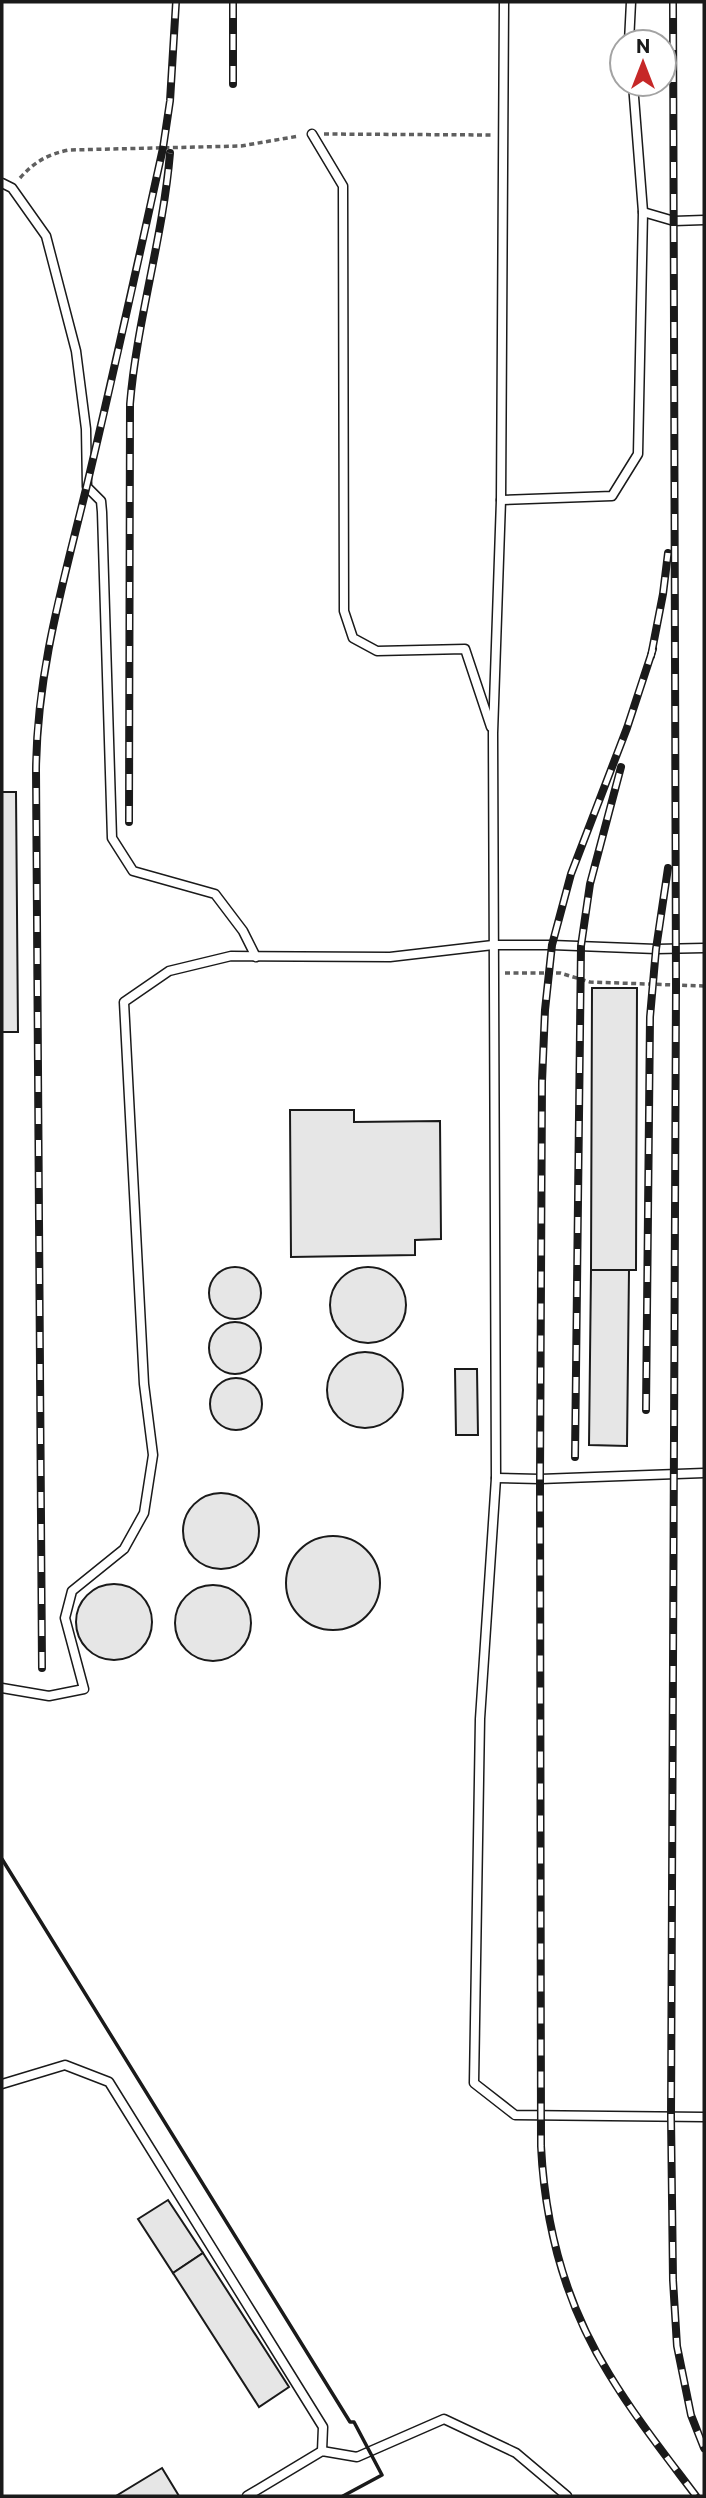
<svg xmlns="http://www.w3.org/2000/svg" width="706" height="2498" font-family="Commissioner,sans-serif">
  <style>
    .building { fill: #e6e6e6; stroke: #1a1a1a; stroke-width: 2 }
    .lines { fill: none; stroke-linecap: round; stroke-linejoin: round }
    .lane-casing { stroke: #1a1a1a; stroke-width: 11 }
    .path { stroke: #5f5f5f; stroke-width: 3.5; stroke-dasharray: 5 3.5; stroke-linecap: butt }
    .lane { stroke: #fff; stroke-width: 8 }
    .rail-casing { stroke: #1a1a1a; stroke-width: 8 }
    .rail { stroke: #fff; stroke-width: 5; stroke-dasharray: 16; stroke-linecap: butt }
    .wall { stroke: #1a1a1a; stroke-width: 3.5 }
  </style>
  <rect width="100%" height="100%" fill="#fff"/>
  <g class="building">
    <path d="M2,792H16L18,1032H2Z"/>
    <path d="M592,988H637L636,1270H591Z"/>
    <path d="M290,1110H354V1122L440,1121L441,1239L415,1240V1255L291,1257Z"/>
    <circle cx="368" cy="1305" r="38"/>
    <circle cx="235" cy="1293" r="26"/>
    <path d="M591,1270H629L627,1446L589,1445Z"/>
    <circle cx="235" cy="1348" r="26"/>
    <circle cx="365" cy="1390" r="38"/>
    <path d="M455,1369H477L478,1435H456Z"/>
    <circle cx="236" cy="1404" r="26"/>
    <circle cx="221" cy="1531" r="38"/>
    <circle cx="333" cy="1583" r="47"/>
    <circle cx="114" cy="1622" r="38"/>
    <circle cx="213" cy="1623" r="38"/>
    <path d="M168,2200L203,2253L173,2273L138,2219Z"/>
    <path d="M203,2253L289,2387L259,2407L173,2273Z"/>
    <path d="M162,2468L179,2496H116Z"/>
  </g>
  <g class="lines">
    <defs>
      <g id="lane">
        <path d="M504,2L501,500L493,733L496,1478L480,1719L474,2083L515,2115L704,2117"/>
        <path d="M629,42L631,2"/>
        <path d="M312,134L343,186L344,611L353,638L377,651L465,649L491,727"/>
        <path d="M2,183L12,188L46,236L76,351L86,429L87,487L101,501L102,512L112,838L133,871L215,894L243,931L256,957"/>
        <path d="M643,212L674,221L704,220"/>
        <path d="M501,500L612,496L638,454L643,212L633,84"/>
        <path d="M496,1478L540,1479L704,1473"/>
        <path d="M2,1688L49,1696L84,1689L65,1618L72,1591L124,1549L144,1513L153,1455L144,1384L124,1002L169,971L231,956L390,957L493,945H552L656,949L704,948"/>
        <path d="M2,2084L65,2065L109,2082L323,2427L322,2451"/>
        <path d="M247,2496L322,2451L357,2457L444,2419L516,2453L567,2496"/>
      </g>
    </defs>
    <use href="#lane" class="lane-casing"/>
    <g class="path">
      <path d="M324,134L492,135"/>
      <path d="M20,178C34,162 48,154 69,150L241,146L299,136"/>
      <path d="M505,973H560L590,982L704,986"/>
    </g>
    <use href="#lane" class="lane"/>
    <defs>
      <g id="rail">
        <path d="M233,2V84"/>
        <path d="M673,2L676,987L671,2117L673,2280L677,2346L691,2415L704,2448"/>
        <path d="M653,649L627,728L571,874L552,945L545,1010L542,1082L540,1479L541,2146C545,2227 566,2305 609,2374C635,2417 666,2456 696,2496"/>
        <path d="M651,656L663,594L668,553"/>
        <path d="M129,822L130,404C137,319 163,238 170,153"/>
        <path d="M646,1410L650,1017L656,949L668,868"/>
        <path d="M575,1457L581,946L590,884L621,767"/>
        <path d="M42,1668L36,770C37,671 63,584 86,489C113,376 138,262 163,148L170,101L176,2"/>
      </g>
    </defs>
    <use href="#rail" class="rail-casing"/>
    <use href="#rail" class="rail"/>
    <path class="wall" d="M2,1859L350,2422H354L382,2475L343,2496"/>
  </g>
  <rect width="706" height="2498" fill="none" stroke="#1a1a1a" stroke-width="7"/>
  <g transform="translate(643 63)"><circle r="33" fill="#ffffff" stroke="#a3a3a3" stroke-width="2"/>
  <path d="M0-5L12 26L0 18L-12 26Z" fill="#c62828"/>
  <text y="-10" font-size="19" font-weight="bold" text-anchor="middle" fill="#1a1a1a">N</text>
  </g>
</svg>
